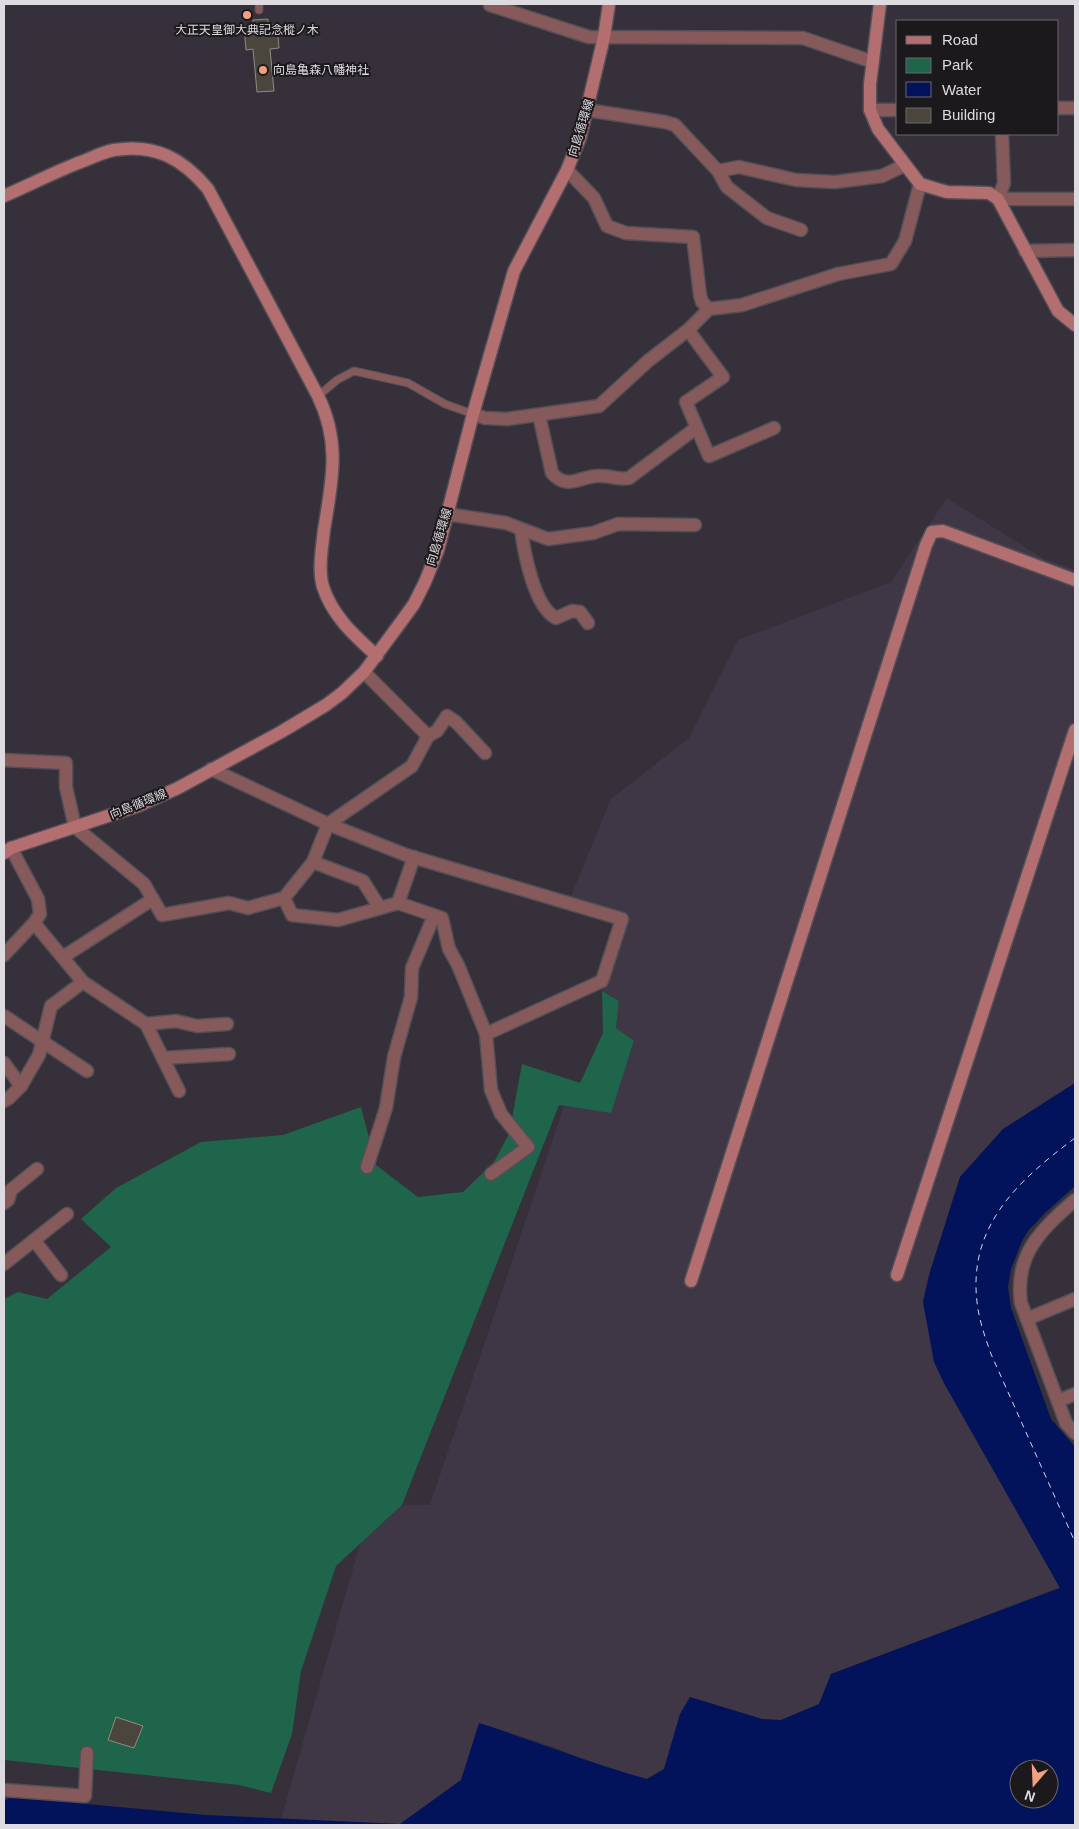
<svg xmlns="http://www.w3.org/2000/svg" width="1079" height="1829" font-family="Helvetica,'Noto Sans JP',sans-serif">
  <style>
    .built { fill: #3f3745 }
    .green { fill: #1e654b }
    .water { fill: #03135b; fill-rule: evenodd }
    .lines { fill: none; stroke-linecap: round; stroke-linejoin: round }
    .ferry { stroke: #ced9ee; stroke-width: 1; stroke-dasharray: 6 5; stroke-linecap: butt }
    .building { fill: #4b463d; stroke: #918b81 }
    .lane-casing { stroke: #534f57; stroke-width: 9 }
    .street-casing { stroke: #534f57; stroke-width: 15 }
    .secondary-casing { stroke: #534f57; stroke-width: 15 }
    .lane { stroke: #865a5a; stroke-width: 7 }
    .street { stroke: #865a5a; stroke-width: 12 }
    .secondary { stroke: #b36e6f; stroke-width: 12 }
    .poi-dot { fill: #f2a080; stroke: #1c191d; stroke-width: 2 }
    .labels { text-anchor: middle; stroke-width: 4; stroke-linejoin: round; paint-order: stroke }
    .poi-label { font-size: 12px; fill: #dedbe0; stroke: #1c191d }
    .street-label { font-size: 12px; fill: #dedbe0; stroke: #1c191d }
  </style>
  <rect width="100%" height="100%" fill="#353039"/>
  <path class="built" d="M947,498L1042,558L1075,570V1083L1003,1129L960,1177L929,1275L923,1302L934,1362L945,1385L1060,1587L831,1674L819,1704L781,1720L762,1719L690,1697L680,1714L664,1769L647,1779L598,1765L554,1747L480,1723L461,1780L400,1824L281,1819L360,1544L402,1505H430L564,1106L611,1112L634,1042L616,1029L619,1001L602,991L626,918L570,898L611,799L689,738L738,640L891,582Z"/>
  <path class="green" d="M602,991L619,1001L616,1028L634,1041L611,1113L559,1105L402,1505L336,1566L301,1671L292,1734L271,1793L239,1785L4,1760V1299L18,1292L47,1299L111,1247L81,1219L116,1188L201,1142L283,1135L361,1107L376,1165L418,1197L463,1192L494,1162L509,1134L522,1064L580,1083L603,1033Z"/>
  <path class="water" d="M1075,1083V1186L1046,1212L1028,1231L1022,1241L1011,1269L1008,1287L1011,1308L1051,1419L1075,1447V1825H4V1801L11,1797L206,1815L400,1824L461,1780L479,1723C535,1741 590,1763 647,1779L664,1769L680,1714L690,1697L762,1719L781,1720L819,1704L831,1674L1060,1588L945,1385L934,1362L923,1302L929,1275L960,1177L1003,1129ZM1019,1769H1049V1799H1019Z"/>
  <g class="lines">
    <path class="ferry" d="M1075,1138C1019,1180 968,1225 977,1302C979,1320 985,1337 991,1354L1075,1542"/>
  </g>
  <g class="building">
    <path d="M268,19V25L277,24L279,48L270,49L274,91L257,92L253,49L246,50L244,26L253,25V20Z"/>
    <path d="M116,1717L143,1726L134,1748L108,1740Z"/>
  </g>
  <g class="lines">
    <defs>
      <g id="lane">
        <path d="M259,4V10"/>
        <path d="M318,396L337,380L354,371L408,383L445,404L473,414"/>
      </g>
      <g id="street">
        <path d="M490,4V5L589,37L803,38L873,62"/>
        <path d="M1058,108H1075"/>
        <path d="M587,110L665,122L675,125L718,171L727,187L767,218L801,230"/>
        <path d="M870,110H898"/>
        <path d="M1002,134L1004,183L998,199H1075"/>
        <path d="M567,170L594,198L607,226L626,233L693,237L700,295L702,302L709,309L742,305L838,274L891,264L905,241L920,184"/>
        <path d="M718,171L739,167L796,180L835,182L882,176L905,165"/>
        <path d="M1025,251L1075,250"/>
        <path d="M688,330L723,377L686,402L709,456L774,428"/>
        <path d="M473,414L485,418L507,419L599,406L648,361L688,330L709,309"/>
        <path d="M539,415L552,473C568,492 583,474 601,476C612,476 619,480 629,478L696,428"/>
        <path d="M447,514L506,523L548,539L593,533L618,524L695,525"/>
        <path d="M521,529C524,552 534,607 556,618L572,611L580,612L588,623"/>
        <path d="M428,736L437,731L447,716L456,722L485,753"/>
        <path d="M4,760L66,763V787L75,827L144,884L162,915L229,903L248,908L284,898L313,862L328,824L412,766L428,736L364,672"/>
        <path d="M211,769L328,824L406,855L622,919L602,981L486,1034"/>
        <path d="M414,857L398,903L442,918L449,949L458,965L486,1034L491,1090L501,1114L528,1147L491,1174"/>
        <path d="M313,862L363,881L380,908"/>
        <path d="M284,898L292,915L338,920L398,903"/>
        <path d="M34,923L83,982L146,1024L179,1091"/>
        <path d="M4,955L34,923L40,914L38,899L11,848"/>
        <path d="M63,957L153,899"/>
        <path d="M4,1016L87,1071"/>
        <path d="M146,1024L176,1021L197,1026L227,1024"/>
        <path d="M163,1058L229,1054"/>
        <path d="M4,1063L21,1086L9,1098L4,1101"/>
        <path d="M21,1086L39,1055L51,1006L83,982"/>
        <path d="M367,1167L386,1108L394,1057L411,997L412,968L434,916"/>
        <path d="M1075,1200C1042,1229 1014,1254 1021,1303L1066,1423L1075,1433"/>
        <path d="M4,1203L8,1200L11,1190L37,1169"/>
        <path d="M34,1240L61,1275"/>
        <path d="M4,1264L67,1214"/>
        <path d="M1027,1319L1075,1299"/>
        <path d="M1058,1401L1075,1394"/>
        <path d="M4,1790L85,1796L87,1753"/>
      </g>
      <g id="secondary">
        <path d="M880,4L870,84V110L878,129L920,184L947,192L989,193L998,199L1058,311L1075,325"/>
        <path d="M4,196C29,185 53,173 78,163C90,159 102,152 114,150C155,143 183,159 208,189L318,396C341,443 332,481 324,530C322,548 318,570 323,587C333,617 355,636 377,656"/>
        <path d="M4,853L11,848L138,806L178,788L281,732L326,705L342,693L364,672L401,622L414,604L425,582L438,550L473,414L514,271L567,170L580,138L604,37L609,4"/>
        <path d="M897,1275L1075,730"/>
        <path d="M691,1281L926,545L932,532L943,531L1075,580"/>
      </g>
    </defs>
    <use href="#lane" class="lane-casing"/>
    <use href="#street" class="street-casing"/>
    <use href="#secondary" class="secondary-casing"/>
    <use href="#lane" class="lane"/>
    <use href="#street" class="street"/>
    <use href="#secondary" class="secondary"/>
  </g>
  <g class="poi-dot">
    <circle cx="247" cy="15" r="5"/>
    <circle cx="263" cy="70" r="5"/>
  </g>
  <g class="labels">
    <g class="poi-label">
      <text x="247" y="34">大正天皇御大典記念樅ノ木</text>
      <text x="273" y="74" text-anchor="start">向島亀森八幡神社</text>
    </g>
    <g class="street-label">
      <text transform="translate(581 128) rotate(-73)" y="4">向島循環線</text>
      <text transform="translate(439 537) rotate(-73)" y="4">向島循環線</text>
      <text transform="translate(138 804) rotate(-22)" y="4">向島循環線</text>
    </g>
  </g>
  <rect width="1079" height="1829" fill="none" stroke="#dedbe0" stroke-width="10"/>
  <rect x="896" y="20" width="162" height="115" fill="#1c191d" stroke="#6a676b"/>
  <rect x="906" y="36" width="25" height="8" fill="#b36e6f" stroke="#6a676b"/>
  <text x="942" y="45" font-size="15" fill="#dedbe0">Road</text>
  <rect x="906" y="58" width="25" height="15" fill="#1e654b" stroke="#6a676b"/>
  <text x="942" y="70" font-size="15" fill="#dedbe0">Park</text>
  <rect x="906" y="82" width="25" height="15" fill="#03135b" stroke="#6a676b"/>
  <text x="942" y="95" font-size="15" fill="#dedbe0">Water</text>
  <rect x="906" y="108" width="25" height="15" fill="#4b463d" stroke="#6a676b"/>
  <text x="942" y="120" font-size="15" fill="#dedbe0">Building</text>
  <g transform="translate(1034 1784) rotate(199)"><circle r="24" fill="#1c191d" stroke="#6a676b"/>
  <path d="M0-4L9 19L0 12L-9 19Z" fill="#f2a080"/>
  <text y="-8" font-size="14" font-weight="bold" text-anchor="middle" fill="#dedbe0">N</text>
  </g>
</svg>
